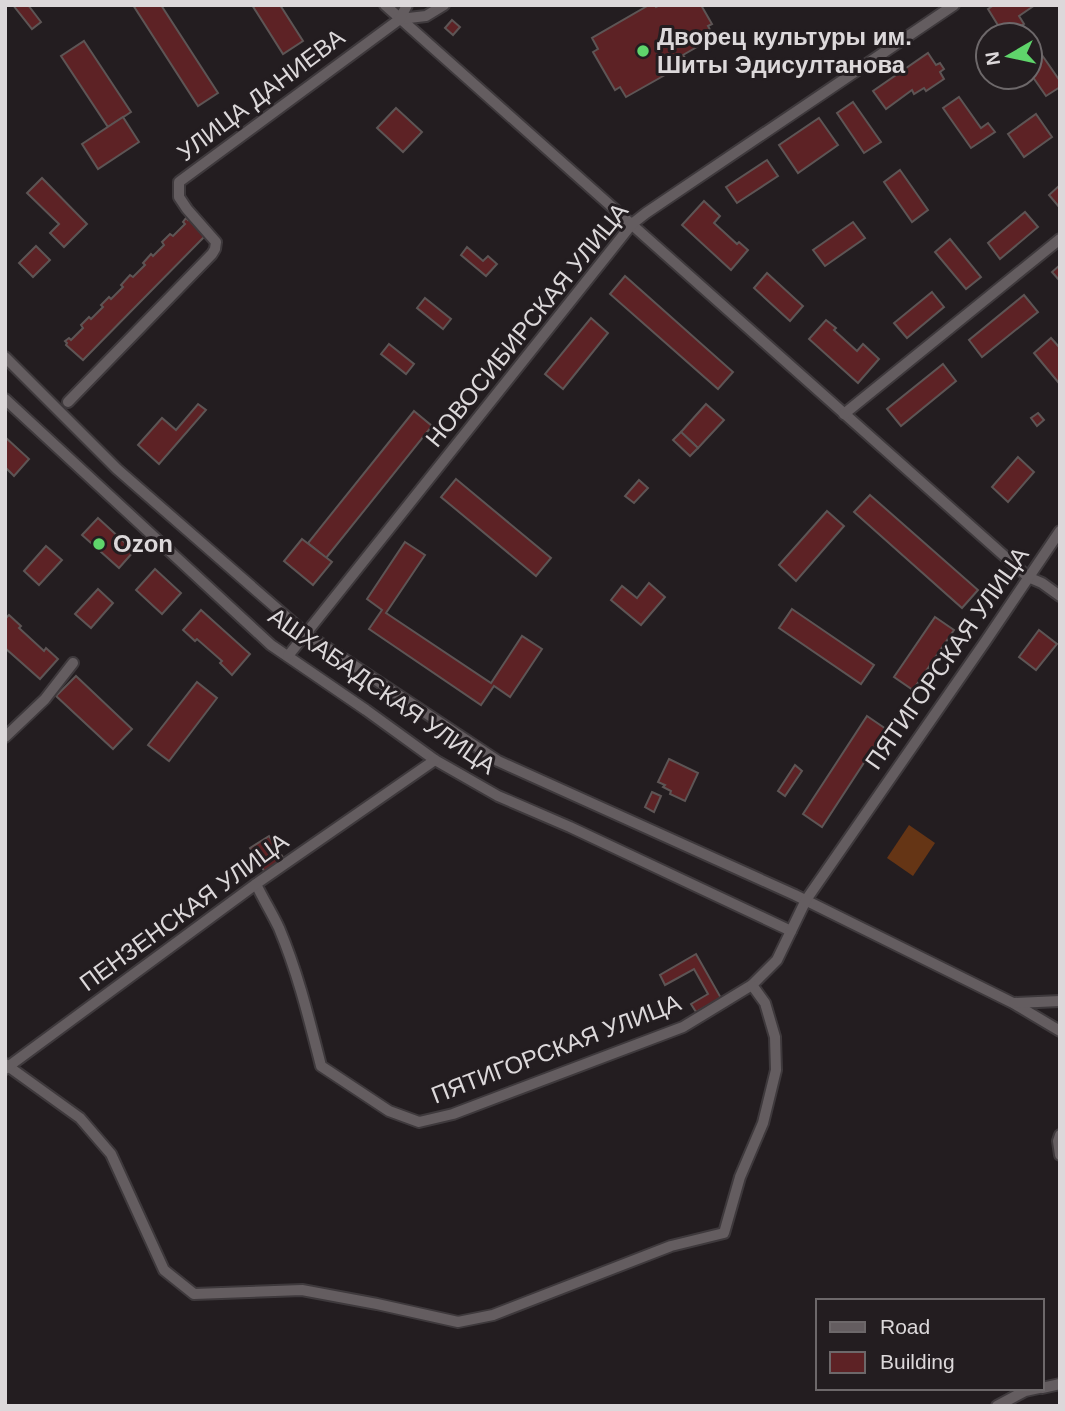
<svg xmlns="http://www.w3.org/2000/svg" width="1065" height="1411" font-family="Arial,sans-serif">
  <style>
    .green { fill: #653515 }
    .building { fill: #5d2225; stroke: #5d5555; stroke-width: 2 }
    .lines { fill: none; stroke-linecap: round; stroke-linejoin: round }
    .street-casing { stroke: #3e393c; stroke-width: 14 }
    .street { stroke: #645d60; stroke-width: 10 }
    .poi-dot { fill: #5fd56b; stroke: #231d20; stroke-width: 2.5 }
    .labels { text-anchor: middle; stroke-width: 6; stroke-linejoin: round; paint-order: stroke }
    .poi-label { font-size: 24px; font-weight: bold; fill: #dcd8da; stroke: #231d20; text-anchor: start }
    .street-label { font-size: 24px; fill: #dcd8da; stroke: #231d20 }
  </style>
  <rect width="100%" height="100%" fill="#231d20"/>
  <path class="green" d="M909,825L935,843L913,876L887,858Z"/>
  <g class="building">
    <path d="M13,5H28L41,22L32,29Z"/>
    <path d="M133,5H161L218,93L198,106Z"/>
    <path d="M252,5H280L303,41L283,54Z"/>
    <path d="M649,5H655L656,7L660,5H701L712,24L708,26L714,37L683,55L688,62L626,97L620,87L615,90L593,52L598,49L592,38Z"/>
    <path d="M994,5H1035L1019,16L1024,24L1007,35H1004L988,9Z"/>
    <path d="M452,20L460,27L453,35L445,28Z"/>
    <path d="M84,41L131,112L108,127L61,56Z"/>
    <path d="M1035,45L1060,81V87L1046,96L1030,73V48Z"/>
    <path d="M928,53L936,65L940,63L944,69L940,72L944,79L926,91L924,88L914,94L912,90L886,109L873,91Z"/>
    <path d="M959,97L981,128L988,123L995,132L971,148L943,108Z"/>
    <path d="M853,102L881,142L864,153L837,113Z"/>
    <path d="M396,108L422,132L403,152L377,128Z"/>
    <path d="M1036,114L1052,137L1024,157L1008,134Z"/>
    <path d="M123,117L139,142L98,169L82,144Z"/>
    <path d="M819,118L838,145L798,173L779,145Z"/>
    <path d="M767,160L778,176L737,203L726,187Z"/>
    <path d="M900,170L928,210L912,222L884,182Z"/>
    <path d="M42,178L87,224L64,247L50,233L59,224L27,193Z"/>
    <path d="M1060,185V208L1049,195Z"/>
    <path d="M704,201L720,216L714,223L737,244L739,242L748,250L731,270L682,225Z"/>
    <path d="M1025,212L1038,227L1000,259L988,243Z"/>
    <path d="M186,218L188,220L189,219L206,235L83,360L66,345L67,343L65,341L69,338L71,340L83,328L81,325L89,317L91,319L103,307L101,305L109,297L111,299L123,287L121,285L130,275L133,277L145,265L143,263L151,254L153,256L164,245L162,242L170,234L173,236L185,224L183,222Z"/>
    <path d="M853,222L865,238L825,266L813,250Z"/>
    <path d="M950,239L981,277L966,289L935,252Z"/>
    <path d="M36,246L50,260L33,277L19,263Z"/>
    <path d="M467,247L483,261L488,256L497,264L486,276L461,255Z"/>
    <path d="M1060,265V281L1052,272Z"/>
    <path d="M767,273L803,306L790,321L754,288Z"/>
    <path d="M625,276L733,372L718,389L610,294Z"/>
    <path d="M932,292L944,307L907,338L894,323Z"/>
    <path d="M1024,295L1038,312L982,357L969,340Z"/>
    <path d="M425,298L451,319L443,329L417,308Z"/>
    <path d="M591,318L608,333L563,389L545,374Z"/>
    <path d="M826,320L836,328L834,330L857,351L863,344L879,359L858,383L809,339Z"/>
    <path d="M1051,338L1060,348V380L1058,382L1034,353Z"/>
    <path d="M389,344L414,364L406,374L381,354Z"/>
    <path d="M943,364L956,381L901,426L887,409Z"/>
    <path d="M198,404L206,410L159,464L138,445L162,418L176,430Z"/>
    <path d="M706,404L724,420L698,448L681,432Z"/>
    <path d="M414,411L432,426L326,558L308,543Z"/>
    <path d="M1038,413L1044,420L1037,426L1031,418Z"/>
    <path d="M681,432L698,448L690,456L673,440Z"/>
    <path d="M5,437L29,459L14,476L5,467Z"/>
    <path d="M1018,457L1034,472L1008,502L992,487Z"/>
    <path d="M456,479L551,558L536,576L441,497Z"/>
    <path d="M639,480L648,488L634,503L625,496Z"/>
    <path d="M870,495L978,590L962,608L854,512Z"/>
    <path d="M827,511L844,526L796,581L779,565Z"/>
    <path d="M98,518L134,551L119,568L82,535Z"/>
    <path d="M302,539L332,562L313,585L284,561Z"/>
    <path d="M405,542L425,555L386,613L491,683L522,636L542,649L510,697L494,686L481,705L369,629L382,610L367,599Z"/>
    <path d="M46,546L62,560L39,585L24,571Z"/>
    <path d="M155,569L181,593L162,614L136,590Z"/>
    <path d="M649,583L665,597L641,625L611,600L622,586L637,598Z"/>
    <path d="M98,589L113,603L91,628L75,614Z"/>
    <path d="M792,609L874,665L861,684L779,628Z"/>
    <path d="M201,610L250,654L232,675L220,663L222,661L197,639L195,641L183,630Z"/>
    <path d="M9,615L21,626L19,628L44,651L46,648L58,659L40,679L5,648V619Z"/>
    <path d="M935,617L954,630L913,690L894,677Z"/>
    <path d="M1039,630L1057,644L1036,670L1019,657Z"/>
    <path d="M76,676L132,729L113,749L56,696Z"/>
    <path d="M197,682L217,698L169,761L148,745Z"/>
    <path d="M867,716L886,729L822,827L803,814Z"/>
    <path d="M669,759L698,773L685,801L670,794L671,791L663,787L665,785L658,782Z"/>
    <path d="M795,765L802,771L785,796L778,791Z"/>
    <path d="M652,792L661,796L654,812L645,807Z"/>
    <path d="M269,836L286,862L266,874L250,848Z"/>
    <path d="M696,954L721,998L696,1012L691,1004L708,994L694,969L665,985L660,975Z"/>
  </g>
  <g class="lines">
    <defs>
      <g id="street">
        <path d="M385,5L1028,577L1042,583L1060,596"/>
        <path d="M400,19L426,16L444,5"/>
        <path d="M5,357L117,469L305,633L498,761L795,895L1013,1003L1060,1031"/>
        <path d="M5,399L271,645L366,710L435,760L498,796L570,827L791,931"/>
        <path d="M68,402L212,254L215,249L216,242L187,209L179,197V182L400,19L407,5"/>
        <path d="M844,414L1060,239"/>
        <path d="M288,656L632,224L646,213L954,5"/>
        <path d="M5,737L45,699L73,663"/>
        <path d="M256,884C263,899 272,913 279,928C298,973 309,1019 321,1066L389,1111L419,1122L453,1114L683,1027L752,985L777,960L806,900L985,642L1060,531"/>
        <path d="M1014,1003L1060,1001"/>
        <path d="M5,1064L80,1118L111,1154L164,1270L194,1294L302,1290L377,1304L458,1322L493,1315L671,1246L724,1233L740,1177L763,1123L776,1070L775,1037L765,1003L752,985"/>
        <path d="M5,1069L256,884L435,760"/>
        <path d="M1060,1135L1058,1141L1060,1155"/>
        <path d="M1042,1388L1060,1384"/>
        <path d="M997,1406L1025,1391L1039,1388"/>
      </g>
    </defs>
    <use href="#street" class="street-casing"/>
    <use href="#street" class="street"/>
  </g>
  <g class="poi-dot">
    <circle cx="643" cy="51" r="7"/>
    <circle cx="99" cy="544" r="7"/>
  </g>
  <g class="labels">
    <g class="poi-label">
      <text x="657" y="45">Дворец культуры им.<tspan x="657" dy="28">Шиты Эдисултанова</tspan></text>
      <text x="113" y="552">Ozon</text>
    </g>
    <g class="street-label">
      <text transform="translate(261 95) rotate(-37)" y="8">УЛИЦА ДАНИЕВА</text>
      <text transform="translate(527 325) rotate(-51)" y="8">НОВОСИБИРСКАЯ УЛИЦА</text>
      <text transform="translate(947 658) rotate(-55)" y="8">ПЯТИГОРСКАЯ УЛИЦА</text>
      <text transform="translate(382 691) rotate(35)" y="8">АШХАБАДСКАЯ УЛИЦА</text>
      <text transform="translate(184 912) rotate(-36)" y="8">ПЕНЗЕНСКАЯ УЛИЦА</text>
      <text transform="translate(556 1049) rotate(-21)" y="8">ПЯТИГОРСКАЯ УЛИЦА</text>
    </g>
  </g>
  <rect width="1065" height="1411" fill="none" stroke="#dcd8da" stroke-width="14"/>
  <rect x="816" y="1299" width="228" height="91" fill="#231d20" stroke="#6d686a" stroke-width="2"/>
  <rect x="830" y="1322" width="35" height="10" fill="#645d60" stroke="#6d686a" stroke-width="2"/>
  <text x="880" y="1334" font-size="21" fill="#dcd8da">Road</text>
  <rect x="830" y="1352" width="35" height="21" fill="#5d2225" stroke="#6d686a" stroke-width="2"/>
  <text x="880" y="1369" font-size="21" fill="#dcd8da">Building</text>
  <g transform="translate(1009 56) rotate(261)"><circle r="33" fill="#231d20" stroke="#6d686a" stroke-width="2"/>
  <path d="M0-5L12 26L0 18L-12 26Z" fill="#5fd56b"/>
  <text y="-10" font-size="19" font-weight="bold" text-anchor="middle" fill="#dcd8da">N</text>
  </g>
</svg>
